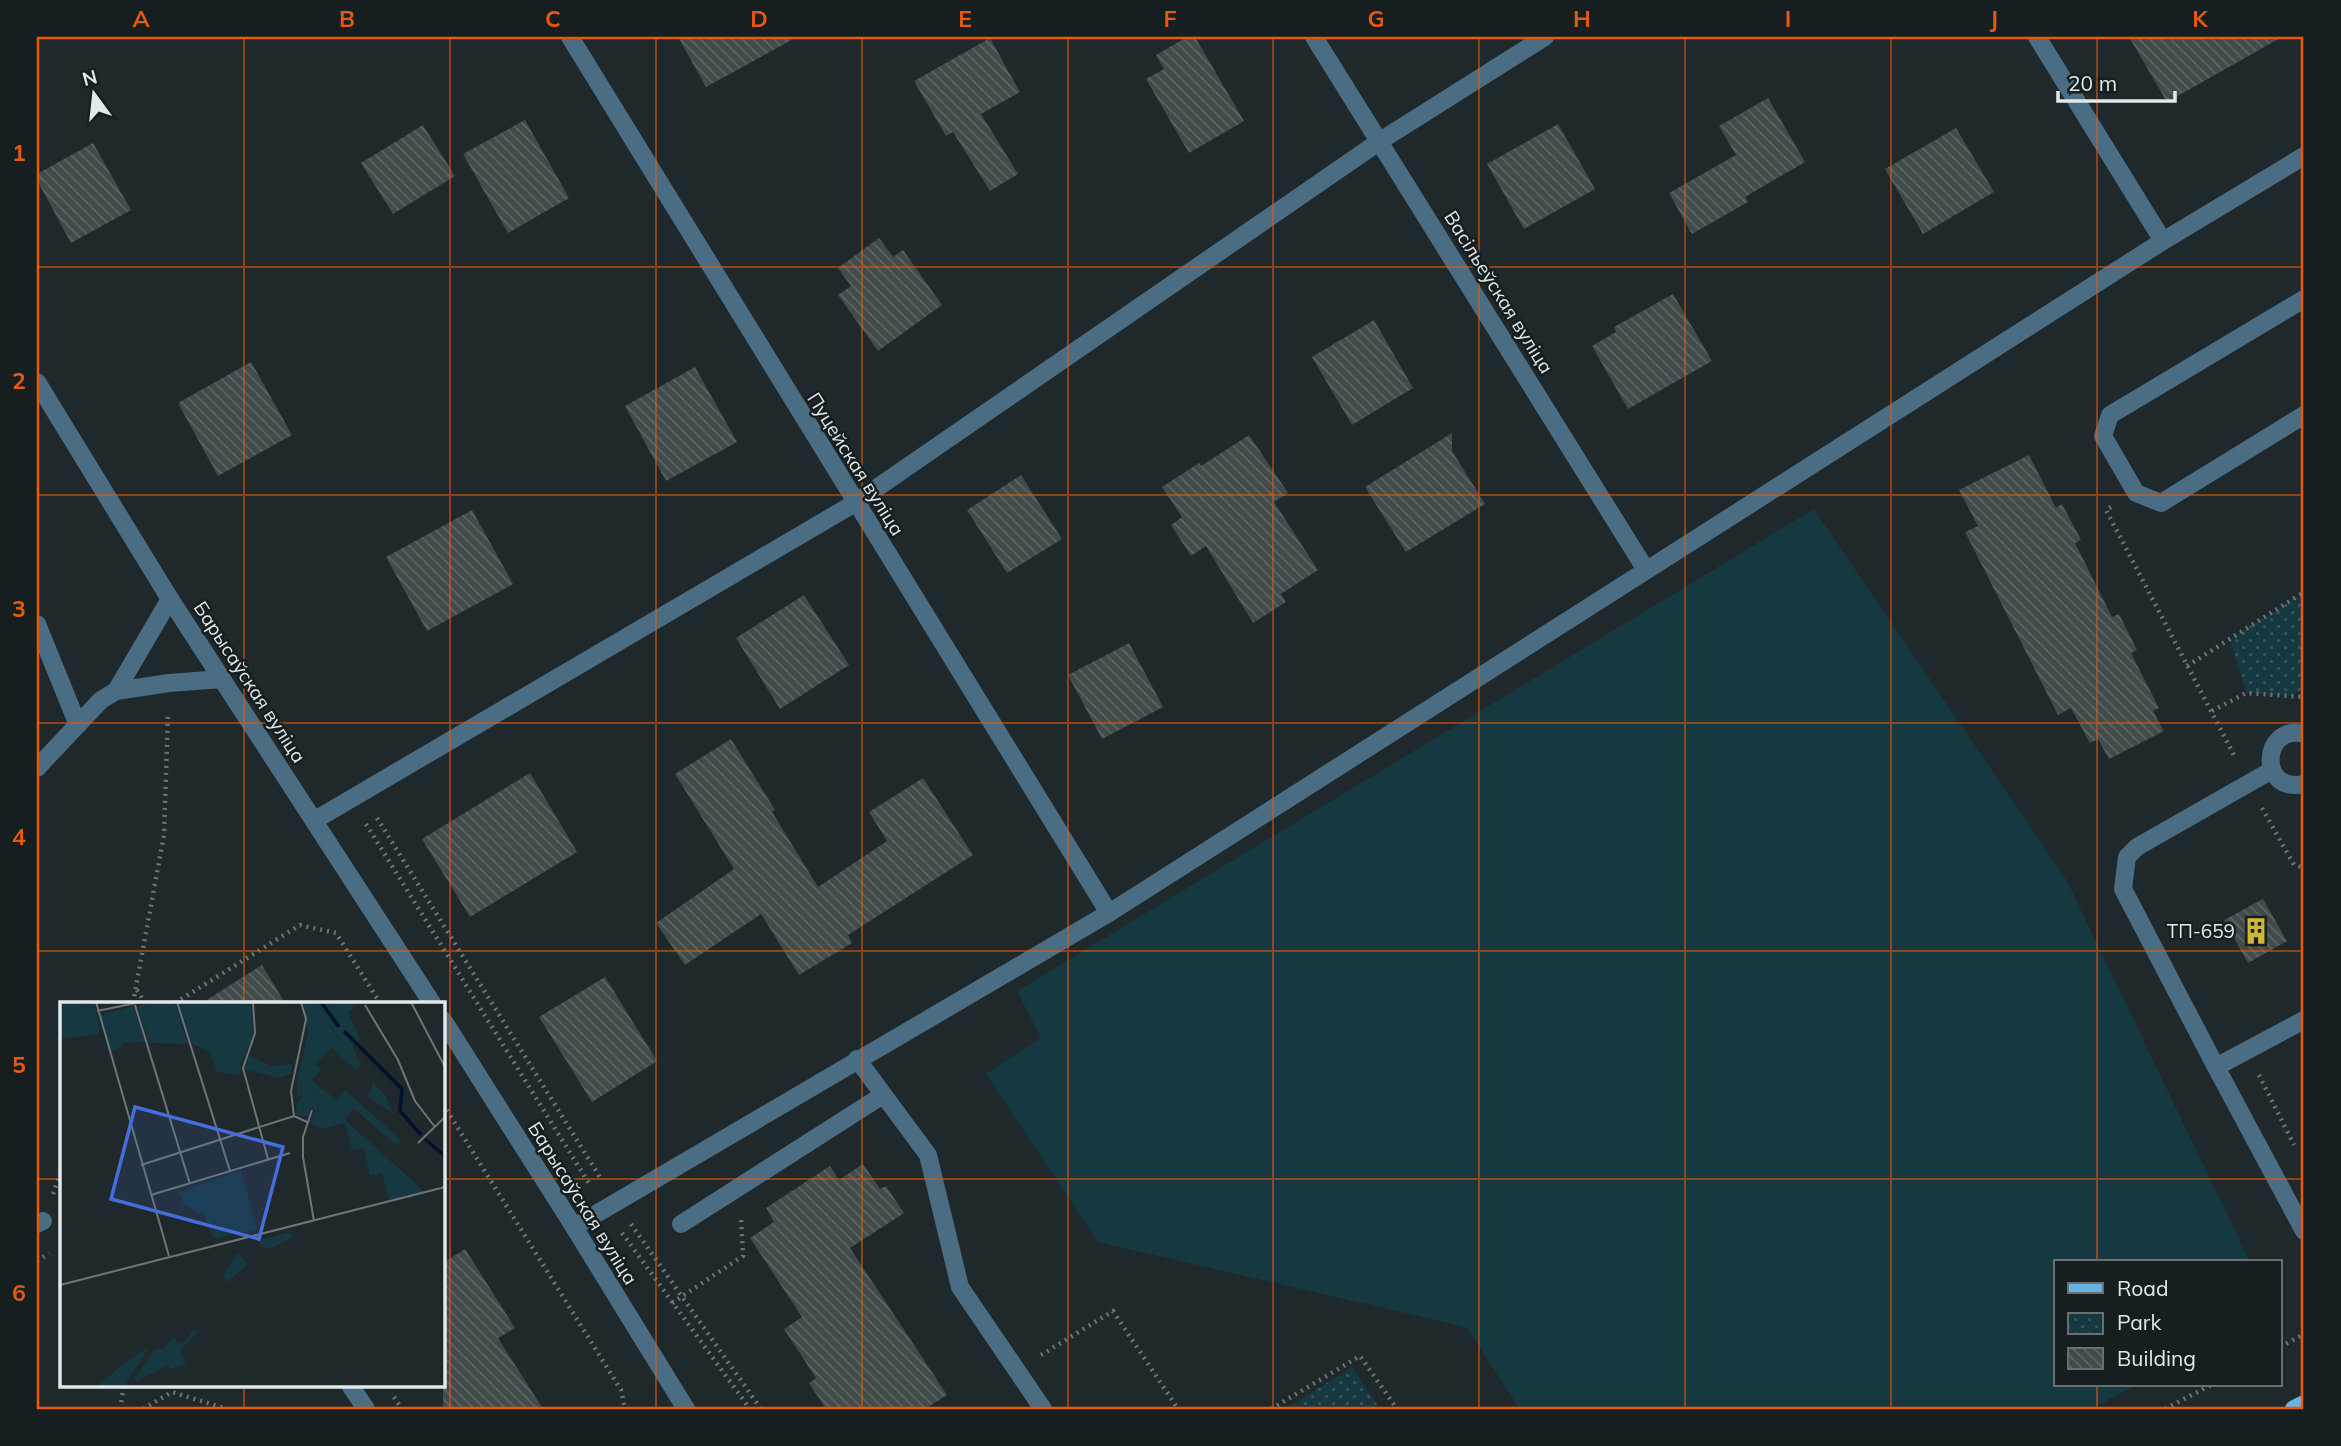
<svg xmlns="http://www.w3.org/2000/svg" width="2341" height="1446" font-family="Mulish,sans-serif">
  <style>
    .green { fill: #163840 }
    .park { fill: url(#park-dots) }
    .building { fill: url(#building-back-hatch) }
    .lines { fill: none; stroke-linecap: round; stroke-linejoin: round }
    .path { stroke: #6d7476; stroke-width: 4.5; stroke-dasharray: 2 5; stroke-linecap: butt }
    .minor { stroke: #4a6d83; stroke-width: 18 }
    .major { stroke: #68b3e2; stroke-width: 18 }
    .grid { fill: none; stroke: #e8590c; stroke-width: 2; stroke-opacity: 0.55 }
    .labels { text-anchor: middle; stroke-width: 5; stroke-linejoin: round; paint-order: stroke }
    .street-label { font-size: 19px; fill: #e3e8ea; stroke: #161e20 }
    .poi-label { font-size: 19px; fill: #e3e8ea; stroke: #161e20; text-anchor: end }
    .inset-river { fill: none; stroke: #03112c; stroke-width: 3.5 }
    .inset-road { fill: none; stroke: #6d7577; stroke-width: 2 }
    .view { fill: #456ddc; fill-opacity: 0.15; stroke: #456ddc; stroke-width: 3.5 }
    .inset-edge { fill: none; stroke: #e3e8ea; stroke-width: 3.5 }
    .neatline { fill: none; stroke: #e8590c; stroke-width: 2.5 }
    .grid-label { font-size: 23px; text-anchor: middle; font-weight: bold; fill: #e8590c }
  </style>
  <defs>
    <pattern id="park-dots" width="8" height="8" patternUnits="userSpaceOnUse" patternTransform="scale(1.75)"><rect width="8" height="8" fill="#163840"/><path d="M2 2h.1M6 6h.1" fill="none" stroke="#38555c" stroke-width="1.8" stroke-linecap="round"/></pattern>
    <pattern id="building-back-hatch" width="6" height="6" patternUnits="userSpaceOnUse" patternTransform="scale(1.75)"><rect width="6" height="6" fill="#414b4a"/><path d="M-1 5l2 2M0 0l6 6M5-1l2 2" fill="none" stroke="#5c6564"/></pattern>
  </defs>
  <rect width="100%" height="100%" fill="#1f282a"/>
  <path class="green" d="M1814,509L2067,881L2250,1262H2056V1385H2136L2091,1409H1520L1466,1327L1098,1242L986,1074L1041,1038L1017,991Z"/>
  <g class="park">
    <path d="M2304,592V689L2292,696L2246,693L2230,639Z"/>
    <path d="M1352,1367L1380,1409H1285Z"/>
  </g>
  <g class="building">
    <path d="M678,37H797L706,87Z"/>
    <path d="M1187,37H1195L1244,121L1189,153L1146,79L1164,69L1156,55Z"/>
    <path d="M2129,37H2282L2167,102Z"/>
    <path d="M990,38L1020,92L981,114L1018,174L990,191L953,132L946,136L914,81Z"/>
    <path d="M1768,98L1805,162L1745,197L1748,202L1692,234L1669,193L1736,155L1719,126Z"/>
    <path d="M525,120L569,198L508,233L463,154Z"/>
    <path d="M1558,124L1595,189L1524,229L1487,164Z"/>
    <path d="M423,125L455,176L393,214L361,163Z"/>
    <path d="M1956,128L1994,192L1923,234L1885,169Z"/>
    <path d="M93,143L131,210L71,243L37,180V174Z"/>
    <path d="M879,238L893,257L903,250L942,305L878,351L838,295L851,286L838,268Z"/>
    <path d="M1673,294L1712,361L1628,409L1592,346L1616,332L1614,327Z"/>
    <path d="M1374,320L1413,388L1352,425L1312,357Z"/>
    <path d="M251,362L292,435L218,476L178,403Z"/>
    <path d="M695,367L737,442L666,481L625,406Z"/>
    <path d="M1452,433V451L1485,504L1406,552L1365,487Z"/>
    <path d="M1249,435L1288,493L1274,502L1318,570L1281,594L1286,602L1253,623L1206,546L1191,556L1171,525L1182,517L1162,487L1199,463L1201,466Z"/>
    <path d="M2029,455L2056,508L2062,504L2071,521L2081,540L2075,543L2112,617L2119,614L2137,650L2131,653L2159,708L2153,711L2164,731L2109,759L2098,739L2090,743L2071,708L2058,715L1965,532L1978,526L1959,490Z"/>
    <path d="M1021,475L1062,539L1007,573L967,510Z"/>
    <path d="M472,510L513,584L427,631L386,557Z"/>
    <path d="M804,595L849,665L780,709L736,638Z"/>
    <path d="M1129,643L1163,707L1102,739L1068,675Z"/>
    <path d="M731,739L775,810L772,812L818,887L887,841L869,812L923,778L973,855L848,935L852,943L799,975L761,914L685,965L656,923L734,869L675,774Z"/>
    <path d="M530,773L577,852L470,917L422,839Z"/>
    <path d="M2263,899L2287,941L2248,963L2224,920Z"/>
    <path d="M262,965L285,1003H202Z"/>
    <path d="M605,977L657,1061L592,1102L539,1017Z"/>
    <path d="M863,1164L880,1189L886,1186L904,1213L850,1248L947,1395L925,1409H826L809,1383L816,1378L784,1329L802,1317L750,1238L774,1222L766,1208L830,1166L839,1180Z"/>
    <path d="M465,1249L515,1328L498,1338L543,1409H443V1263Z"/>
  </g>
  <g class="lines">
    <g class="path">
      <path d="M2111,507L2106,510L2235,757"/>
      <path d="M2187,666L2304,592"/>
      <path d="M2212,711L2246,693L2304,697"/>
      <path d="M2262,808L2294,865L2304,868"/>
      <path d="M377,818L601,1179"/>
      <path d="M366,824L590,1185"/>
      <path d="M137,990L145,1003"/>
      <path d="M133,1003L164,835L168,713"/>
      <path d="M175,1003L300,925L336,933L380,1003"/>
      <path d="M2259,1075L2294,1145"/>
      <path d="M443,1104L621,1390L625,1409"/>
      <path d="M53,1194L61,1171"/>
      <path d="M631,1224L761,1409"/>
      <path d="M622,1233L750,1409"/>
      <path d="M37,1261L49,1253"/>
      <path d="M672,1303L743,1256L741,1219"/>
      <path d="M2280,1347L2304,1334"/>
      <path d="M1041,1355L1113,1311L1178,1409"/>
      <path d="M394,1397L402,1409"/>
      <path d="M120,1409L124,1385"/>
      <path d="M143,1409L172,1392L227,1409"/>
      <path d="M1271,1409L1360,1356L1397,1409"/>
      <path d="M2165,1409L2211,1385"/>
    </g>
    <g class="minor">
      <path d="M570,37L1109,913"/>
      <path d="M1314,37L1646,570"/>
      <path d="M2037,37L2163,241"/>
      <path d="M2304,299L2110,415L2103,436L2136,493L2161,503L2304,415"/>
      <path d="M37,382L170,599L432,1003"/>
      <path d="M37,624L78,725"/>
      <path d="M116,691L170,599"/>
      <path d="M2304,734C2262,723 2257,794 2304,784"/>
      <path d="M37,768L101,700L116,691L169,683L222,679"/>
      <path d="M315,820L855,503L1380,141L1545,37"/>
      <path d="M443,1020L574,1227L686,1409"/>
      <path d="M2304,1020L2216,1067L2304,1231"/>
      <path d="M857,1059L928,1155L960,1287L1043,1409"/>
      <path d="M2216,1067L2123,889L2127,857L2137,847L2272,770"/>
      <path d="M37,1224L43,1221"/>
      <path d="M681,1224L883,1095"/>
      <path d="M574,1227L1109,913L2163,241L2304,156"/>
      <path d="M350,1385L366,1409"/>
    </g>
    <path class="major" d="M2294,1409L2304,1404"/>
  </g>
  <path class="grid" d="M244,37V1003M450,37V1409M656,37V1409M862,37V1409M1068,37V1409M1273,37V1409M1479,37V1409M1685,37V1409M1891,37V1409M2097,37V1262M37,267H2304M37,495H2304M37,723H2304M37,951H2304M37,1179H61M443,1179H2304M244,1385V1409M2097,1385V1409"/>
  <defs>
    <symbol id="building-bare" viewBox="-9 -9 18 18"><path d="M-4-6H4V6H1V3H-1V6H-4ZM-2.5-4.3h1.7v1.8h-1.7ZM.8-4.3h1.7v1.8H.8ZM-2.5-1h1.7V.8h-1.7ZM.8-1h1.7V.8H.8Z" fill="#cfb837" stroke="#161e20" stroke-width="2.5" paint-order="stroke"/></symbol>
  </defs>
  <g fill-rule="evenodd">
    <use href="#building-bare" x="2237" y="912" width="38" height="38"/>
  </g>
  <g class="labels">
    <g class="street-label">
      <text transform="translate(1499 292) rotate(58)" y="7">Васільеўская вуліца</text>
      <text transform="translate(856 464) rotate(58)" y="7">Пуцейская вуліца</text>
      <text transform="translate(250 682) rotate(57)" y="7">Барысаўская вуліца</text>
      <text transform="translate(583 1203) rotate(58)" y="7">Барысаўская вуліца</text>
    </g>
    <g class="poi-label">
      <text x="2235" y="938">ТП-659</text>
    </g>
  </g>
  <g transform="translate(60 1002)">
    <rect width="385" height="385" fill="#1f282a"/>
    <path d="M0,0L35,2L40,32L0,37ZM92,0H115L128,42L89,41L77,4ZM118,0H191L193,32L181,62L132,42ZM252,0H299L287,7L300,37L292,43L301,63L296,68L271,45L280,37ZM73,4L86,40L62,41L63,45L49,50L40,13ZM189,53L210,64L232,62L231,72L219,76L185,68ZM238,72L242,85L249,72H257L252,78L276,98L258,92L238,94L237,100L245,109L257,102L258,110L285,118L365,190L329,198L322,171L310,174L304,146L292,148L285,121L260,127L250,120L255,108L251,106L247,115L236,113ZM181,168L197,227L153,237L145,214L124,203L119,190ZM178,250L188,262L166,281L163,273ZM89,345L64,385H37L63,362Z" fill="#163840"/>
    <path d="M243,0H252L280,37L256,63L261,67L257,72H249L250,84L245,87L238,76L248,30ZM267,0H299L280,19L273,16ZM136,41L181,62V74L157,70L150,50ZM313,80L326,94L333,112L308,95ZM285,88L339,136L340,141L335,142L293,106L284,119L268,122L262,119L257,102L245,109L237,100L248,90L276,98ZM231,230L232,236L209,247L199,242L200,238ZM134,327L138,331L120,348L126,362L110,367L108,363L78,379L74,376L96,347L104,346L114,335L117,342L123,341Z" fill="#163840"/>
    <path class="inset-river" d="M261,0L279,25M284,29L342,87L340,109L361,133M365,137L385,154"/>
    <path class="inset-road" d="M36,0L109,254M74,0L130,182M117,0L170,169M193,0L195,31L183,66L208,157M351,0L385,65M305,3L338,58L355,99L375,125M37,9L81,0M252,108L243,135V155L254,219M234,114L231,89L246,17L241,0M358,141L385,115M81,163L234,114L247,120M91,193L230,151M0,283L385,185"/>
    <path class="view" d="M75,105L223,145L199,237L51,197Z"/>
    <rect width="385" height="385" class="inset-edge"/>
  </g>
  <rect width="2341" height="1446" fill="none" stroke="#161e20" stroke-width="77"/>
  <rect x="2054" y="1260" width="228" height="126" fill="#161e20" stroke="#686f71" stroke-width="2"/>
  <rect x="2068" y="1283" width="35" height="10" fill="#68b3e2" stroke="#686f71" stroke-width="2"/>
  <text x="2117" y="1296" font-size="21" fill="#e3e8ea">Road</text>
  <rect x="2068" y="1313" width="35" height="21" fill="url(#park-dots)" stroke="#686f71" stroke-width="2"/>
  <text x="2117" y="1330" font-size="21" fill="#e3e8ea">Park</text>
  <rect x="2068" y="1348" width="35" height="21" fill="url(#building-back-hatch)" stroke="#686f71" stroke-width="2"/>
  <text x="2117" y="1366" font-size="21" fill="#e3e8ea">Building</text>
  <g transform="translate(94 94) rotate(345)" stroke="#161e20" stroke-width="5" paint-order="stroke">
  <path d="M0-5L12 26L0 18L-12 26Z" fill="#e3e8ea"/>
  <text y="-10" font-size="19" font-weight="bold" text-anchor="middle" fill="#e3e8ea">N</text>
  </g>
  <path d="M2058 91v10h117v-10" fill="none" stroke="#e3e8ea" stroke-width="3.5"/>
  <text x="2068" y="91" font-size="21" fill="#e3e8ea" stroke="#161e20" stroke-width="5" paint-order="stroke">20 m</text>
  <rect x="38" y="38" width="2264" height="1370" class="neatline"/>
  <g class="grid-label">
    <text x="141" y="27">A</text>
    <text x="347" y="27">B</text>
    <text x="553" y="27">C</text>
    <text x="759" y="27">D</text>
    <text x="965" y="27">E</text>
    <text x="1170" y="27">F</text>
    <text x="1376" y="27">G</text>
    <text x="1582" y="27">H</text>
    <text x="1788" y="27">I</text>
    <text x="1994" y="27">J</text>
    <text x="2200" y="27">K</text>
    <text x="19" y="161">1</text>
    <text x="19" y="389">2</text>
    <text x="19" y="617">3</text>
    <text x="19" y="845">4</text>
    <text x="19" y="1073">5</text>
    <text x="19" y="1301">6</text>
  </g>
</svg>
